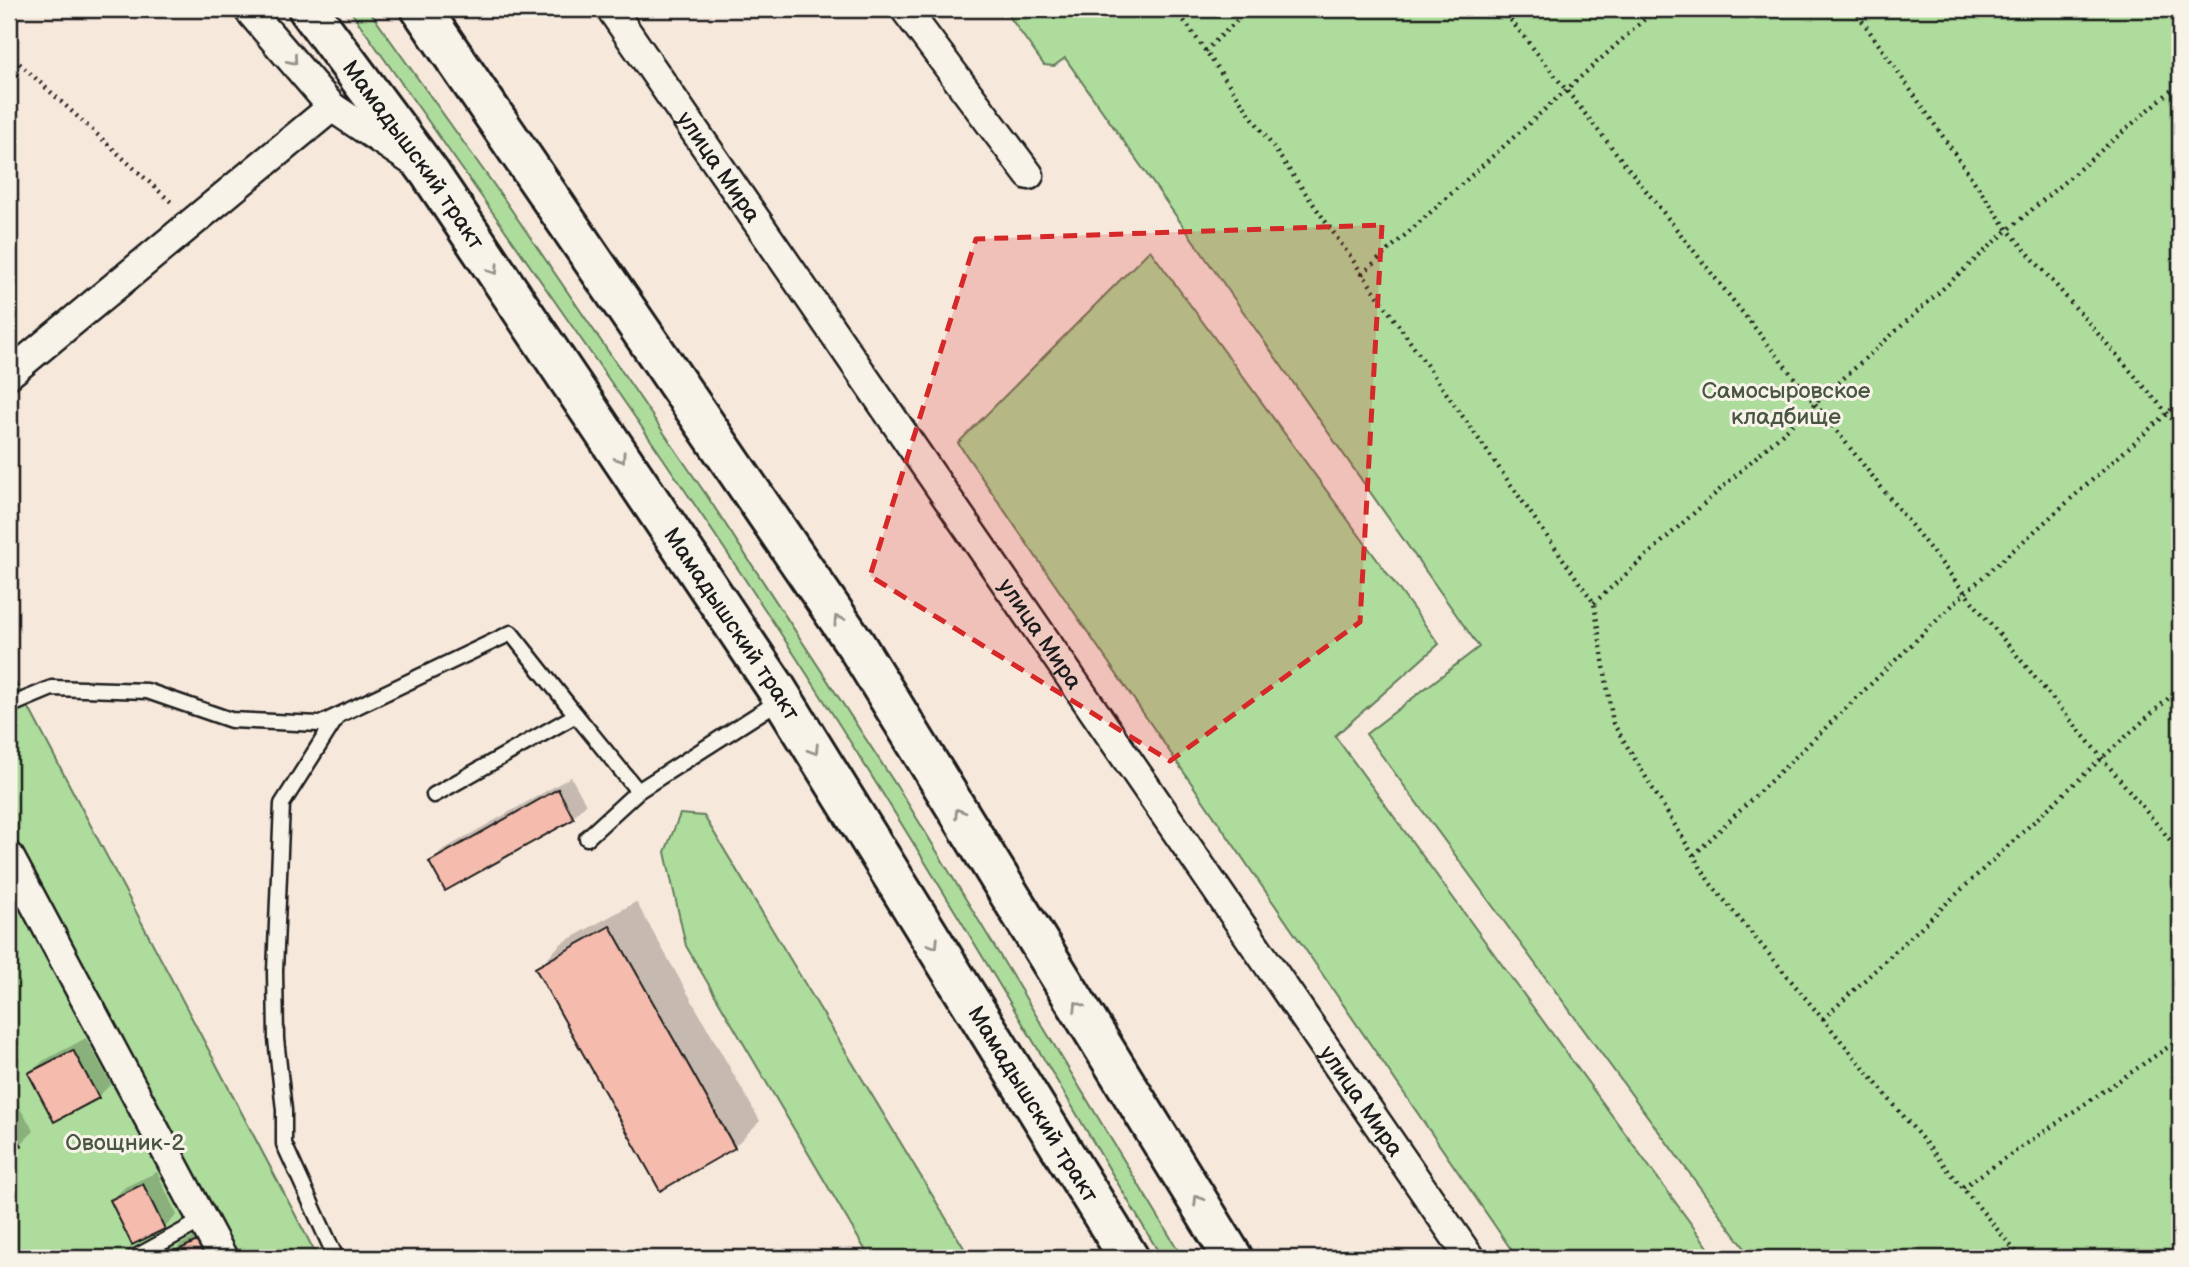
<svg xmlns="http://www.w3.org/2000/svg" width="2189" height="1267" font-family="'Balsamiq Sans',sans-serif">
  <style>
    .green { fill: #addc9c; stroke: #647c5c; stroke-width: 2 }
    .shadow { fill: #0003 }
    .building { fill: #f5bcad; stroke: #1c1c1c; stroke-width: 2 }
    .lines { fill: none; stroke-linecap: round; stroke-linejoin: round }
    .service-casing { stroke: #1c1c1c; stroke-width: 19 }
    .minor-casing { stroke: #1c1c1c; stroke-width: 33 }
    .primary-casing { stroke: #1c1c1c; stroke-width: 44 }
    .path { stroke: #1c1c1c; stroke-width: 4.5; stroke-dasharray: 2 5; stroke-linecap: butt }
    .service { stroke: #f7f3e8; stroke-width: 14 }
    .minor { stroke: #f7f3e8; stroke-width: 28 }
    .primary { stroke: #f7f3e8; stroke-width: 38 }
    .oneway { stroke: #94928c }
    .marked { fill: #d62828; fill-opacity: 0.2; stroke: #d62828; stroke-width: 5; stroke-dasharray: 14 9; stroke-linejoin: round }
    .labels { text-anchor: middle; stroke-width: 6; stroke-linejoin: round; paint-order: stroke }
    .street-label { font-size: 23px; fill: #1c1c1c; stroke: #f7f3e8 }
    .park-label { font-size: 23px; fill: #485642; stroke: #f7f3e8 }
  </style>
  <rect width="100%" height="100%" fill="#f7e8dc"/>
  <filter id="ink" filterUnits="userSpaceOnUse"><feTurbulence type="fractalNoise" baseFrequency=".0143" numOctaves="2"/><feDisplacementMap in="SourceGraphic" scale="14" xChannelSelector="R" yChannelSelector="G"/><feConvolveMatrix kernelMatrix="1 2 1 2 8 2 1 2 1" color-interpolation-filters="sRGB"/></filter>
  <g filter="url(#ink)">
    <g class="green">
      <path d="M349,9H368L504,199L707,496L907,802L1183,1258H1162C1027,1030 893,802 746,581C617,388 483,198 349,9Z"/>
      <path d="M1004,9H2180V1258H1752L1366,734L1479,647L1065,58L1054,66L1044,65Z"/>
      <path d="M1150,250L1439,644L1335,736L1716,1258H1517L958,443Z"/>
      <path d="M9,670L318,1258H9Z"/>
      <path d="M680,814L704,816L970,1258H870L686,946L665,852Z"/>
    </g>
    <g class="shadow">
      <path d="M571,777L586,804L573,817L446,889L431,862L444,849Z"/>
      <path d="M636,902L760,1121L734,1147L537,968L562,943Z"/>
      <path d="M86,1038L111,1084L98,1097L30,1074L43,1061Z"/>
      <path d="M14,1099L34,1131L21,1144L9,1152V1102Z"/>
      <path d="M157,1172L177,1215L164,1228L112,1200L125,1187Z"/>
      <path d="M218,1225L235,1258H168L181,1244Z"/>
    </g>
    <g class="building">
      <path d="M558,789L574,819L445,891L429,862Z"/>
      <path d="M610,926L735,1148L660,1191L535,968Z"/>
      <path d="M73,1050L99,1098L54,1122L28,1073Z"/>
      <path d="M9,1125L22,1146L9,1154Z"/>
      <path d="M143,1184L165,1229L132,1245L110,1200Z"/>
      <path d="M205,1237L216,1258H167L166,1256Z"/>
    </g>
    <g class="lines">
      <defs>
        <g id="service">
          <path d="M9,706L52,688L147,691L231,720L320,724L511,633L576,715"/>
          <path d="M434,795L576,715L638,791"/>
          <path d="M587,838L638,791L782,699"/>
          <path d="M134,1258L203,1220"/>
          <path d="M336,1258L284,1144V1110L276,1039L275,971L282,804L337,717"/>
        </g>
        <g id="minor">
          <path d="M248,9L332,107L411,160"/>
          <path id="s1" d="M611,9L1470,1258"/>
          <path d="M905,9L1029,175"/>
          <path d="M9,374L332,107"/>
          <path d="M9,856L223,1258"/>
        </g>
        <g id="primary">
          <path id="s2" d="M308,9L429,172L776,688L1129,1258"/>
          <path d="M421,9L856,645L1233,1258"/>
        </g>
      </defs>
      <use href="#service" class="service-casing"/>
      <use href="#minor" class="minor-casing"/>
      <use href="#primary" class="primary-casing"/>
      <g class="path">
        <path d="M1176,9L1594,603L1613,723L1710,883L2021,1258"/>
        <path d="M1502,9L1965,593L2180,852"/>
        <path d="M1854,9L2008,230L2180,428"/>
        <path d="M1205,51L1249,9"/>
        <path d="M9,54L171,202"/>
        <path d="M1362,274L1656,9"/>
        <path d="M1594,603L2008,230L2180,83"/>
        <path d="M1694,855L1965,593L2180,402"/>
        <path d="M1823,1019L2102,758L2180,688"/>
        <path d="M1963,1187L2180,1039"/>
      </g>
      <use href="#service" class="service"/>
      <use href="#minor" class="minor"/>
      <use href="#primary" class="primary"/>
    </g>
    <defs><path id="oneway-chevron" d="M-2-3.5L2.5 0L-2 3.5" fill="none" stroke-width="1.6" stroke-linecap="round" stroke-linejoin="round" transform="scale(1.75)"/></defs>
    <g class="oneway">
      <use href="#oneway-chevron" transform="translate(293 60) rotate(49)"/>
      <use href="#oneway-chevron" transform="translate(494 270) rotate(56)"/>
      <use href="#oneway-chevron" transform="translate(621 458) rotate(56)"/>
      <use href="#oneway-chevron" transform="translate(838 620) rotate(-124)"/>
      <use href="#oneway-chevron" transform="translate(814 750) rotate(58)"/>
      <use href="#oneway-chevron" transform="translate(959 813) rotate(-122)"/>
      <use href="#oneway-chevron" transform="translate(934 944) rotate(58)"/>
      <use href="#oneway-chevron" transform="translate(1078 1006) rotate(-122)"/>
      <use href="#oneway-chevron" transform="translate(1198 1200) rotate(-122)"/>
    </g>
  </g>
  <path class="marked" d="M1382,225L1360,622L1170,761L870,576L976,239Z"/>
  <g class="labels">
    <g class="street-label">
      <text dy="8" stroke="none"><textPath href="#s2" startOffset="180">Мамадышский тракт</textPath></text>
      <text dy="8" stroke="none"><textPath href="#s1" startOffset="191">улица Мира</textPath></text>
      <text dy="8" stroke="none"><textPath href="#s2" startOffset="747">Мамадышский тракт</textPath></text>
      <text dy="8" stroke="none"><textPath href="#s1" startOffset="758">улица Мира</textPath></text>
      <text dy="8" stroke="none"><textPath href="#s1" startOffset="1325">улица Мира</textPath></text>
      <text dy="8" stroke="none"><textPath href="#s2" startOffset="1314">Мамадышский тракт</textPath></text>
    </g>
    <g class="park-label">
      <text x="1786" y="398">Самосыровское<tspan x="1786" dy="26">кладбище</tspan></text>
      <text x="125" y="1150">Овощник-2</text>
    </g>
  </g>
  <rect width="2189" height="1267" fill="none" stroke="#f7f3e8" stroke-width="35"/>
  <rect x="18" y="18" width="2154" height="1232" fill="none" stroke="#1c1c1c" stroke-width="2.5" filter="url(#ink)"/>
</svg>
